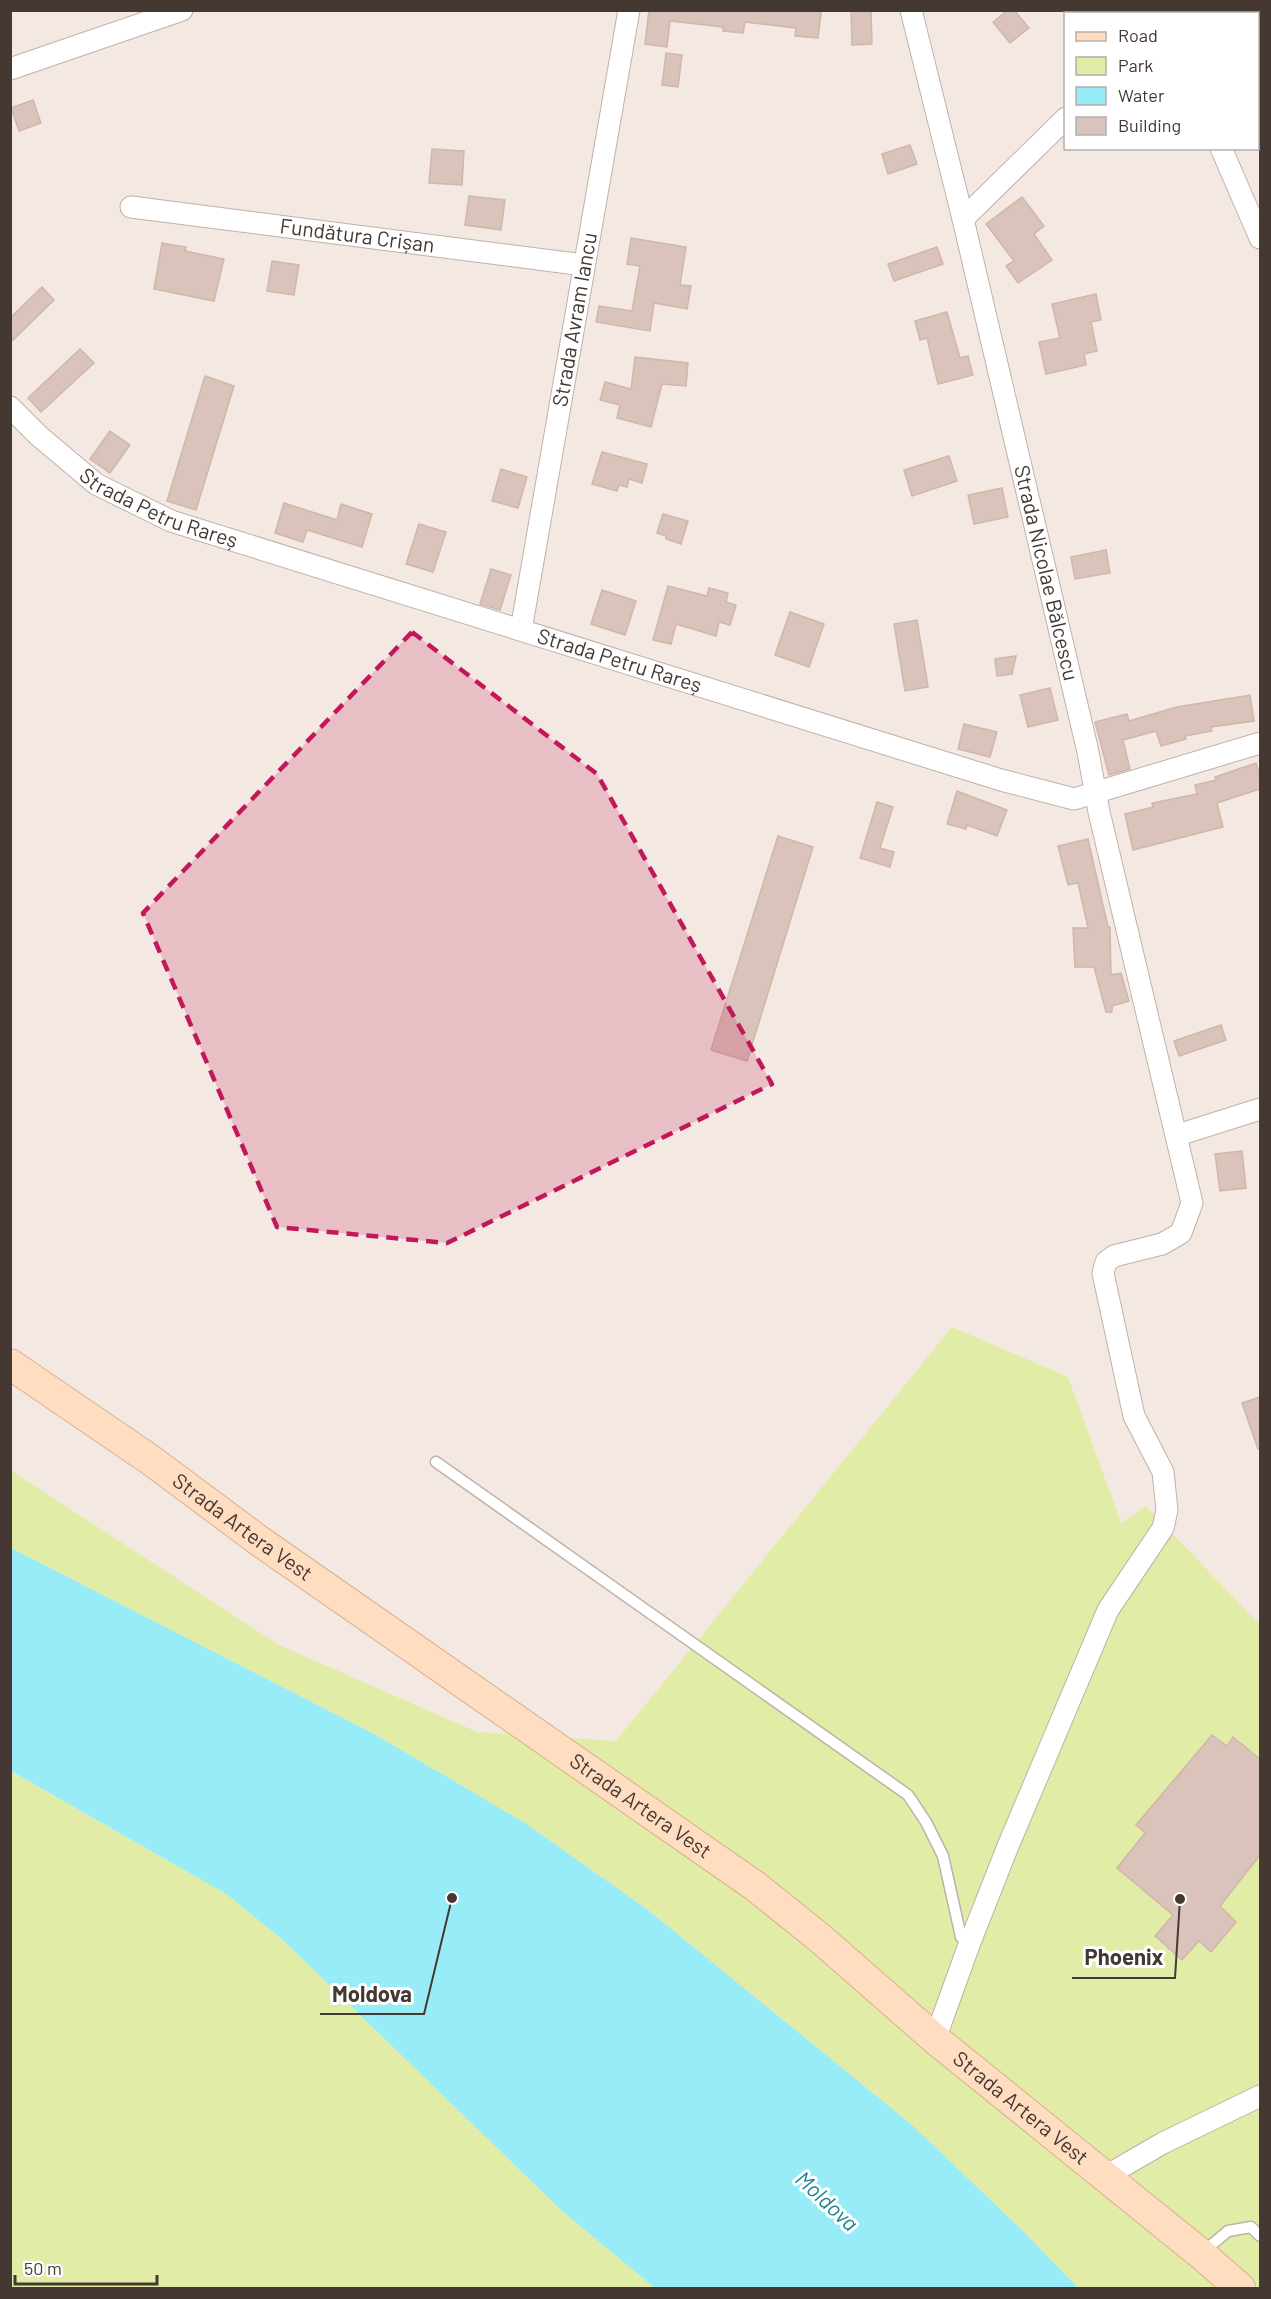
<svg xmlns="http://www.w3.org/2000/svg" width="1271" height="2299" font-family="Barlow,sans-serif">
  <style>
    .green { fill: #e1eca6 }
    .water { fill: #97ecf7 }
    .building { fill: #d9c3ba; stroke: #d1b6a9; stroke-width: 1.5 }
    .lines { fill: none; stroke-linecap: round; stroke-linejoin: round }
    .lane-casing { stroke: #c2b1a7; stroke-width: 13 }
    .street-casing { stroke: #c2b1a7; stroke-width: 23 }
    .secondary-casing { stroke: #dab08f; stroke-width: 32 }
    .lane { stroke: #fff; stroke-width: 10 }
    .street { stroke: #fff; stroke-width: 21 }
    .secondary { stroke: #ffddc0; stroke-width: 30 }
    .marked { fill: #c2185b; fill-opacity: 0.2; stroke: #c2185b; stroke-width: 4.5; stroke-dasharray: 12 8; stroke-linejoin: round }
    .labels { text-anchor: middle; stroke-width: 6; stroke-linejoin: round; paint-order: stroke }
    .street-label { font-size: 21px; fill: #453832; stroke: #fff }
    .water-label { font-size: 22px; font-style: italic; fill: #1e8290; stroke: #fff }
    .leader { fill: none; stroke: #453832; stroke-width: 2 }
    .callout-dot { fill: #453832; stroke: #fff; stroke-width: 2 }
    .callout-label { font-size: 22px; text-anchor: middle; font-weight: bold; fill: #453832; stroke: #fff; stroke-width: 6; stroke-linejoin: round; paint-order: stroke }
  </style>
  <rect width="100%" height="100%" fill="#f3e9e2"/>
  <g class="green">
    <path d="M952,1327L1068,1377L1121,1523L1146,1506L1260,1625V2288H1078L1024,2232L912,2125L648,1910L525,1823L376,1735L11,1548L10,1470L279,1645L477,1732L616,1741Z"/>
    <path d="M10,1771L228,1895L284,1941L562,2211L655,2288H11Z"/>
  </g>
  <path class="water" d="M11,1548L376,1735L525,1823L648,1910L912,2125L1024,2232L1078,2288H655L562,2211L284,1941L228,1895L11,1771Z"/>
  <g class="building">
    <path d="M649,10H813L821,13L818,38L795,36L796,28L745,22L743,33L723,31V27L670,21L667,47L645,44Z"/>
    <path d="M851,10H871L872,44L852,45Z"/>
    <path d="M1008,10H1014L1029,28L1010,43L993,22Z"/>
    <path d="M666,53L682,55L678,87L662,85Z"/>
    <path d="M33,100L41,123L19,131L11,108Z"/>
    <path d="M910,145L917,164L888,174L882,154Z"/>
    <path d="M432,149L464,151L462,185L429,183Z"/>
    <path d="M469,196L505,200L501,230L465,225Z"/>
    <path d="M1022,197L1044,226L1034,234L1052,260L1018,283L1006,266L1014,261L986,224Z"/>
    <path d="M631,238L686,247L680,285L691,286L687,309L654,303L650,331L596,322L599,306L632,311L640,266L627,264Z"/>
    <path d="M162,243L186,247L185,251L224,259L214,301L154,289Z"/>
    <path d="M937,247L943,264L894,281L888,264Z"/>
    <path d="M272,261L299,265L294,295L267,291Z"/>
    <path d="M42,287L54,300L10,343V318Z"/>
    <path d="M1096,294L1101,320L1091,322L1097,351L1084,354L1086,365L1046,374L1039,342L1060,338L1052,304Z"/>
    <path d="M947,312L960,358L968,356L973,375L938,384L927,338L920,340L915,321Z"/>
    <path d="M80,349L94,363L41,412L28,398Z"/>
    <path d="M635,357L688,363L686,386L662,384L651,427L617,418L620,405L600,400L605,382L631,389Z"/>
    <path d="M205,376L234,386L196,510L167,501Z"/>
    <path d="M110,431L130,445L110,473L90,459Z"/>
    <path d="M602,452L647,464L642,483L629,479L627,487L619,485L617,491L592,484Z"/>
    <path d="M949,456L957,481L912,496L904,470Z"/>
    <path d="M501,469L527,477L518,508L492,501Z"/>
    <path d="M1002,488L1008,517L974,524L968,495Z"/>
    <path d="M284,503L337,520L341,504L372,514L362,547L307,530L303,542L275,533Z"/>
    <path d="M663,514L688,521L681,544L666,539V536L657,533Z"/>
    <path d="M419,524L446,532L433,572L406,564Z"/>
    <path d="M1106,550L1110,573L1075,579L1071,557Z"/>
    <path d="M491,569L511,575L500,610L480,604Z"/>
    <path d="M668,586L707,596L709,588L728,593L726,602L736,605L730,625L719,622L716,636L676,624L671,644L653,640Z"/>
    <path d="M602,590L636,601L625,635L591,624Z"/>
    <path d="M790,612L824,624L809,667L775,655Z"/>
    <path d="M917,620L928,687L905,691L894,624Z"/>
    <path d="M1016,656L1012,674L997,676L995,659Z"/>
    <path d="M1050,688L1058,720L1028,727L1020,695Z"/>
    <path d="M1250,695L1254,721L1211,727L1212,731L1185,736L1186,739L1161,746L1156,731L1123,740L1130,769L1109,775L1095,722L1127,714L1129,721L1177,707Z"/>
    <path d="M964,724L997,732L990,757L958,749Z"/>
    <path d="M1256,763L1260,777V789L1217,803L1223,827L1133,850L1125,814L1153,807L1152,803L1197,794L1195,785L1216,780L1215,777Z"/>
    <path d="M957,791L1007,810L997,836L967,825L966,829L947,824Z"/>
    <path d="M877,802L893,807L880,848L894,852L890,867L860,858Z"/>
    <path d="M778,836L813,847L747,1061L711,1050Z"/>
    <path d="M1088,839L1108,927H1110L1111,975L1121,973L1129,1001L1112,1006V1012H1106L1094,967H1075L1073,928H1088L1078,883L1068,885L1058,846Z"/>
    <path d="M1221,1025L1226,1040L1179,1056L1174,1041Z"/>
    <path d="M1242,1151L1246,1188L1220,1191L1215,1154Z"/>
    <path d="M1260,1397V1449H1258L1242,1403Z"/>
    <path d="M1212,1735L1227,1746L1233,1737L1260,1759V1855L1220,1906L1236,1922L1211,1952L1199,1941L1182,1960L1155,1936L1173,1915L1117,1868L1145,1833L1136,1825Z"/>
  </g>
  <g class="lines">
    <defs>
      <g id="lane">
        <path d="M436,1462L908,1795L926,1822L943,1856L961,1937L969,1945"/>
        <path d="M1203,2252L1228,2231L1251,2227L1260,2236"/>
      </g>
      <g id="street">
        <path id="s1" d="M911,10L963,219L1088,752L1099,812L1192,1203L1181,1233L1162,1244L1114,1256L1106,1262L1103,1273L1134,1416L1163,1472L1167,1510L1163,1528L1108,1610L1008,1846L969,1945L935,2039"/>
        <path d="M1171,14L1174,10"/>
        <path d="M10,69L182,10"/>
        <path d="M1221,148L1260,238"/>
        <path id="s2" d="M131,207L584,265"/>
        <path d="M963,219L1066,118"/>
        <path id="s3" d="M10,407L39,436L96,484L171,521L1001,780L1074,799L1260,743"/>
        <path id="s4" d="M521,630L629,10"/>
        <path d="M1178,1135L1260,1109"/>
        <path d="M1106,2176L1163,2143L1260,2096"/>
      </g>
      <g id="secondary">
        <path id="s5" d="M10,1364L152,1461L258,1540L755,1886L821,1939L935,2039L1201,2254L1240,2288"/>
      </g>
    </defs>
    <use href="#lane" class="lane-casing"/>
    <use href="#street" class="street-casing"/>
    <use href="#secondary" class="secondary-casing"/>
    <use href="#lane" class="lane"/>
    <use href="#street" class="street"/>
    <use href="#secondary" class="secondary"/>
  </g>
  <path class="marked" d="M412,632L597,774L772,1084L447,1243L277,1227L143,913Z"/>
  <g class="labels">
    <g class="street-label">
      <text dy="7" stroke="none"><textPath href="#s2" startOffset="228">Fundătura Crișan</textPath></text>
      <text dy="7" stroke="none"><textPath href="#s4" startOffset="315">Strada Avram Iancu</textPath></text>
      <text dy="7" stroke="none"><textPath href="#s3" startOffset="183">Strada Petru Rareș</textPath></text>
      <text dy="7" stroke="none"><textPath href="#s1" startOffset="579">Strada Nicolae Bălcescu</textPath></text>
      <text dy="7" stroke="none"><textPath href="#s3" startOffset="669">Strada Petru Rareș</textPath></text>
      <text dy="7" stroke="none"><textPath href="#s5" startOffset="284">Strada Artera Vest</textPath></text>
      <text dy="7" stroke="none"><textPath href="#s5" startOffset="770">Strada Artera Vest</textPath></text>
      <text dy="7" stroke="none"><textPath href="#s5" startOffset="1256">Strada Artera Vest</textPath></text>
    </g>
    <g class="water-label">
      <text transform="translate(827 2201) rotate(43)" y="8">Moldova</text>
    </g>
  </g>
  <path class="leader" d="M1180 1899L1175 1978H1072M452 1898L424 2014H320"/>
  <g class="callout-dot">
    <circle cx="1180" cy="1899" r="6"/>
    <circle cx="452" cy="1898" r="6"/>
  </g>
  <g class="callout-label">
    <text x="1124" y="1965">Phoenix</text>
    <text x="372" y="2002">Moldova</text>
  </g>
  <rect width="1271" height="2299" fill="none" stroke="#453832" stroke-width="24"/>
  <rect x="1064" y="12" width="195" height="138" fill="#ffffff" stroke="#b5afad" stroke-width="1.5"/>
  <rect x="1076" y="32" width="30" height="9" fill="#ffddc0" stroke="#b5afad" stroke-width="1.5"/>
  <text x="1118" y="42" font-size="18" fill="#453832">Road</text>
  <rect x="1076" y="57" width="30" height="18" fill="#e1eca6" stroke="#b5afad" stroke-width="1.5"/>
  <text x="1118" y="72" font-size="18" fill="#453832">Park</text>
  <rect x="1076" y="87" width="30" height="18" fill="#97ecf7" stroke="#b5afad" stroke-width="1.5"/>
  <text x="1118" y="102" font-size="18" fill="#453832">Water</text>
  <rect x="1076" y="117" width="30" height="18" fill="#d9c3ba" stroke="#b5afad" stroke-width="1.5"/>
  <text x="1118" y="132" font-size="18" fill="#453832">Building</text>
  <path d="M15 2275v9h142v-9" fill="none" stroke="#453832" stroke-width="3"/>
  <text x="24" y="2275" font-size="18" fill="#453832" stroke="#ffffff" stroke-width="4.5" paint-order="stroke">50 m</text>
</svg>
